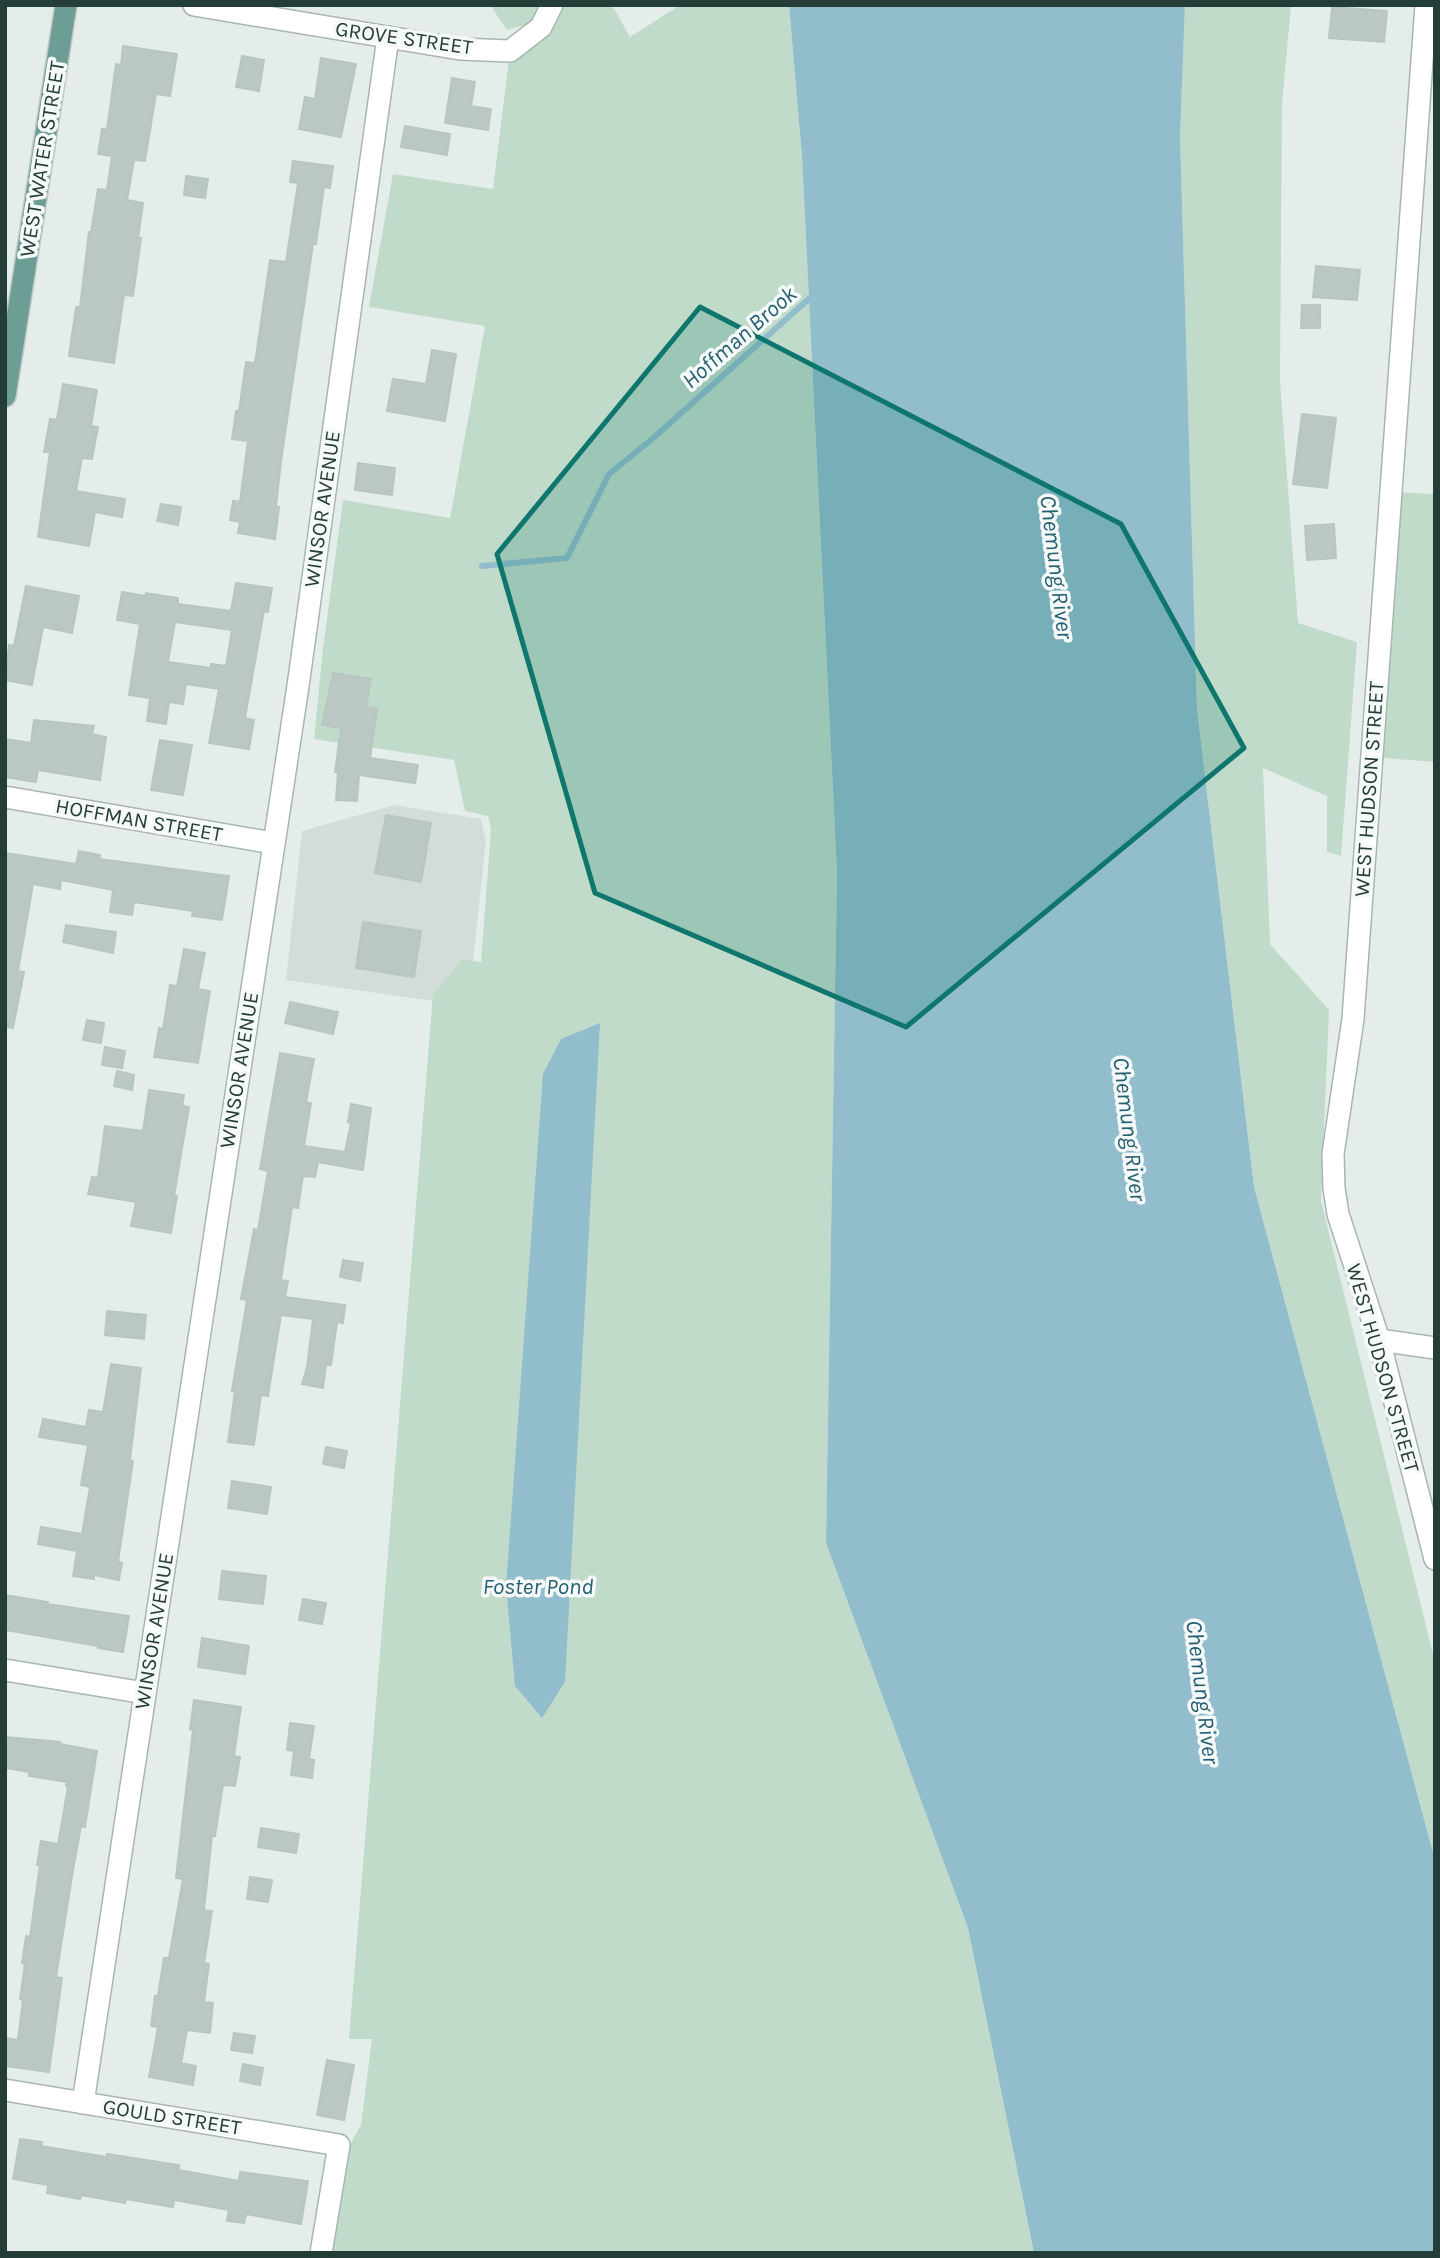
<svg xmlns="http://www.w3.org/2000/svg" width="1440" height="2258" font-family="Karla,sans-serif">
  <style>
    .built { fill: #d3dcd9 }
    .green { fill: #c0dbca }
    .water { fill: #92bdcc }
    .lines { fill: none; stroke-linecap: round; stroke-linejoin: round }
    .stream { stroke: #92bdcc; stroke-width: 6 }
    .building { fill: #bac7c3; stroke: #b8c6c1; stroke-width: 2; fill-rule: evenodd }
    .minor-casing { stroke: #a8b5b1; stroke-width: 24 }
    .major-casing { stroke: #c2c9c8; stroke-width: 24 }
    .minor { stroke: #fff; stroke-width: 21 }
    .major { stroke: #6d9e96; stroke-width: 21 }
    .marked { fill: #0f766e; fill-opacity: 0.2; stroke: #0f766e; stroke-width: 5; stroke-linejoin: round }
    .labels { text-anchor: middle; stroke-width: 7; stroke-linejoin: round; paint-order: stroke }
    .street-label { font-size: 21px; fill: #253d39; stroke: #f5f9f7 }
    .water-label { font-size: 23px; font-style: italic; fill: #255f73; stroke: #f5f9f7 }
  </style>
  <rect width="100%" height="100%" fill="#e5edea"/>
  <path class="built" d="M395,805L481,819L486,841L468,1006L286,980L302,831Z"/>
  <g class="green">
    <path d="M490,5H542L534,22L507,30Z"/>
    <path d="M565,5H612L630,37L680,5H789L802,157L837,872L826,1543L968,1928L1034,2253H331L347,2150L361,2125L372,2039H349L433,994L462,960L481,962L491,829L488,816L465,811L454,760L314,739L323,648L343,500L450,518L485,326L369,307L393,174L493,189L509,59L541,43Z"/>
    <path d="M1185,5H1291L1282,104L1280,381L1298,623L1357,642L1341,856L1327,852V796L1263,768L1270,944L1329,1010L1321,1201L1435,1662V1860L1254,1187L1197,709L1180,137Z"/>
    <path d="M1391,492L1435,494V762L1372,757Z"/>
  </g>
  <g class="water">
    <path d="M789,5H1185L1180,137L1197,709L1254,1187L1435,1860V2253H1034L968,1928L826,1543L837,872L802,157Z"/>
    <path d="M600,1023L565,1682L542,1718L515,1686L506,1586L543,1074L561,1039Z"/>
  </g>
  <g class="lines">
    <path class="stream" d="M482,566L567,558L609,474L651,440L812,296"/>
  </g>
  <g class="building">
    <path d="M1332,7L1387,11L1384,42L1329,38Z"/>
    <path d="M123,46L177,54L170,96L156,94L145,161L134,160L127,200L143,203L138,238H141L133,296L124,295L114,363L69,356L76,307H80L89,232H91L98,189L107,190L112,156L98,154L102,129L107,130L116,64L121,65Z"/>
    <path d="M242,56L264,60L259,91L236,87Z"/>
    <path d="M321,58L356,64L341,137L299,129L305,97L315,99Z"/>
    <path d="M452,78L475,82L471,106L491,109L488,130L445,123Z"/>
    <path d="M405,126L450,134L447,155L401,147Z"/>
    <path d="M293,161L333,166L330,188L324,187L316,244H313L281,461L276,507H279L275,539L238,533L240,522L230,520L233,501L240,502L248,441L232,439L236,411H239L246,362L255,363L270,260L286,262L298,183L290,182Z"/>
    <path d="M186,176L208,179L205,198L184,195Z"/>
    <path d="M1316,266L1360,270L1357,300L1313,297Z"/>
    <path d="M1302,305H1320V328H1301Z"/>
    <path d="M432,350L456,354L445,421L387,411L393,379L426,384Z"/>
    <path d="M63,384L97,390L91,426L98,427L92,459L82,458L76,491L125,499L122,517L95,512L89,546L38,537L50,452H44L50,419L57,420Z"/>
    <path d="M1302,414L1336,418L1327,488L1293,484Z"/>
    <path d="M358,463L395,468L392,495L355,490Z"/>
    <path d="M161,504L181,507L178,525L157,521Z"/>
    <path d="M1334,524L1336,558L1307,560L1305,526Z"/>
    <path d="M236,583L272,588L268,612L264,611L245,718L254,720L249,749L209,743L219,689L186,684L183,704L169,702L166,724L147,721L150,698L129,695L140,624L117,620L122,592L145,596L146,593L178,598V604L231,611ZM175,622L232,630L226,666L211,664V668L168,662Z"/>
    <path d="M26,586L79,596L72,633L43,627L32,685L5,680L9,645L14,646Z"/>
    <path d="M333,673L371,679L366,707L377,709L370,758L418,765L415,783L359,775L357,801L336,800L338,772H335L341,728L322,725Z"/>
    <path d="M34,720L94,726L92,734L106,737L100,780L38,770L36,782L5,777V739L31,743Z"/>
    <path d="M160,740L192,745L183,795L151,790Z"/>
    <path d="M386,815L431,823L421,882L375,873Z"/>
    <path d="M79,851L100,855L99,859L229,876L222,920L192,916L193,911L134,902L132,915L110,912L113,890L61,880L60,889L33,884L18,971L24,972L13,1028L5,1027V853L76,864Z"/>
    <path d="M363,922L421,931L414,977L356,968Z"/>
    <path d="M66,925L116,932L113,953L63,942Z"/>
    <path d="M184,949L205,953L198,989L210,991L198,1063L154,1057L159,1028L163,1029L170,985L177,986Z"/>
    <path d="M290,1002L338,1012L333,1034L285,1023Z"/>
    <path d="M87,1020L104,1023L101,1043L83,1040Z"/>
    <path d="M105,1047L125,1051L122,1068L102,1065Z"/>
    <path d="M280,1053L314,1059L306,1102L311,1103L304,1146L345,1152L351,1123L348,1122L351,1104L371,1108L363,1170L318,1162L315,1177L303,1176L298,1208L292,1207L281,1280L288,1281L285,1297L345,1305L343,1323L337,1322L331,1365H326L323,1388L302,1384L307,1367L313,1319L281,1315L268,1396L261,1395L254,1445L228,1442L235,1391H232L247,1300L241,1299L254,1229L258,1230L268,1171L260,1169Z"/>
    <path d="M117,1071L134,1075L132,1090L114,1086Z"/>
    <path d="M149,1090L184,1095L182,1106L189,1107L174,1196H177L171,1233L131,1226L136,1202L88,1194L92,1177L98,1178L105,1126L143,1131Z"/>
    <path d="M343,1260L363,1263L360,1281L340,1277Z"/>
    <path d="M107,1311L146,1315L144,1339L105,1335Z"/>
    <path d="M111,1364L141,1368L130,1460L133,1461L118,1562L122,1563L119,1580L94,1575V1579L73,1576L77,1551L38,1544L41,1527L82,1534L90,1487L81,1485L88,1445L39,1437L43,1419L86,1427L89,1410L103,1412Z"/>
    <path d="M326,1447L347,1451L344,1468L323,1464Z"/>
    <path d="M232,1481L271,1487L267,1514L228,1508Z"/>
    <path d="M222,1571L266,1576L263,1604L219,1599Z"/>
    <path d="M5,1595L48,1602V1604L129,1616L123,1652L98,1648V1646L5,1630Z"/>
    <path d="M303,1599L326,1603L322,1624L299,1620Z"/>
    <path d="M202,1638L249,1646L245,1674L198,1667Z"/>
    <path d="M194,1700L241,1707L234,1756L240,1757L235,1786L223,1785L215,1836H212L204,1910L212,1911L204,1963L209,1964L204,2002L213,2003L210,2033L187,2030L181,2063L196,2066L193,2085L149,2077L158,2027L151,2026L155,1996H158L164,1958H169L183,1879L176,1878L193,1730L190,1729Z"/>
    <path d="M290,1723L314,1726L309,1759L314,1760L312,1778L291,1775L294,1751L287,1750Z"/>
    <path d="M5,1737L60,1742V1744L97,1751L85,1827L81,1826L73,1870L56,1977L62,1978L49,2072L5,2066V2038L18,2040L23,2000L20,1999L25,1964L22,1963L26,1936L30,1937L40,1865H37L41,1841L58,1844L68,1787L66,1786L67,1782L29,1776V1772L5,1768Z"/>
    <path d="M261,1828L299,1834L296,1853L258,1847Z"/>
    <path d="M250,1877L272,1880L268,1902L247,1899Z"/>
    <path d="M234,2033L255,2036L252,2053L231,2050Z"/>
    <path d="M327,2060L354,2065L344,2120L317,2115Z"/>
    <path d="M243,2064L263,2068L260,2085L240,2081Z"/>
    <path d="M20,2139L42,2142L41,2146L107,2157V2154L179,2165V2170L239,2181L240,2172L308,2181L301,2224L246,2214L244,2223L227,2221L229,2210L174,2200L173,2207L126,2199L125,2203L81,2195L80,2199L47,2193L48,2185L13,2179Z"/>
  </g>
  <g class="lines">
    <defs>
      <g id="minor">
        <path d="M194,5L460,49L510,51L541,27L552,5"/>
        <path d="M1426,5L1353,1019L1333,1154L1334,1188L1338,1214L1379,1340L1435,1559"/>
        <path d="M5,797L273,843"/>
        <path d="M1379,1340L1435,1348"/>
        <path d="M5,1670L145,1693"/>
        <path d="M5,2090L339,2145L321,2253"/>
        <path d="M83,2103L298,686L388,37"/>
      </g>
      <path id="major" d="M5,396L66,5"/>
    </defs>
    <use href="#minor" class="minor-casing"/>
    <use href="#major" class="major-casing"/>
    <use href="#minor" class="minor"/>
    <use href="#major" class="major"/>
  </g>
  <path class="marked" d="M700,307L1121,524L1244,748L906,1027L595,893L497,554Z"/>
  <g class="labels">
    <g class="street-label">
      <text transform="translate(404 38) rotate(8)" y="7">GROVE STREET</text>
      <text transform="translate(42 159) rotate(-81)" y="7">WEST WATER STREET</text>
      <text transform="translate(322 509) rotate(-82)" y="7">WINSOR AVENUE</text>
      <text transform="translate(1369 789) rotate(-86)" y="7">WEST HUDSON STREET</text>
      <text transform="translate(139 820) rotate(10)" y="7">HOFFMAN STREET</text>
      <text transform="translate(239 1070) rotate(-81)" y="7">WINSOR AVENUE</text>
      <text transform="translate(1383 1368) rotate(74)" y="7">WEST HUDSON STREET</text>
      <text transform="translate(154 1631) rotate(-81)" y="7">WINSOR AVENUE</text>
      <text transform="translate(172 2117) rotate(9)" y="7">GOULD STREET</text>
    </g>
    <g class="water-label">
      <text transform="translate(739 337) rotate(-41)" y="8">Hoffman Brook</text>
      <text transform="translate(1057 567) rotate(83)" y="8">Chemung River</text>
      <text transform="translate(1130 1129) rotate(83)" y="8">Chemung River</text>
      <text x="538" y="1594">Foster Pond</text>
      <text transform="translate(1203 1692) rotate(83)" y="8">Chemung River</text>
    </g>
  </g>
  <rect width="1440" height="2258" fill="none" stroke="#253d39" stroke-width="14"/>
</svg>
